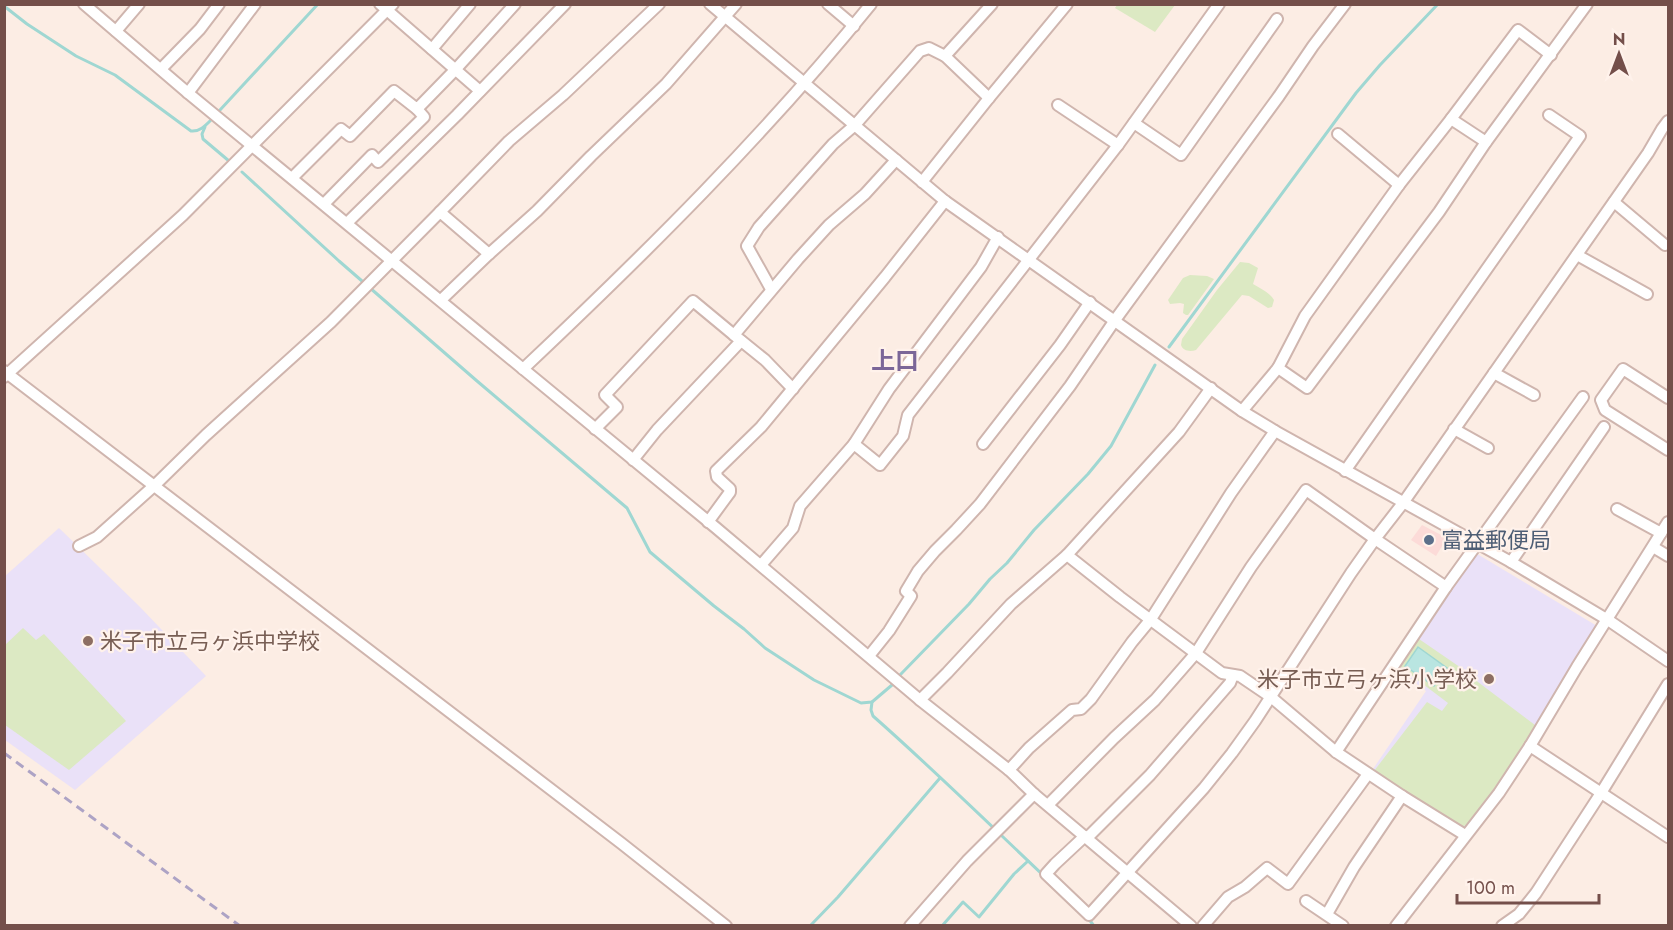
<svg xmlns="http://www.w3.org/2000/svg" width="1673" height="930" font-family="Jost,'Noto Sans JP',sans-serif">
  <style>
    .commercial { fill: #fcdbd8 }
    .education { fill: #eae1f8 }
    .green { fill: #dce9c3 }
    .water { fill: #b9e5e1; stroke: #9fd7d2; stroke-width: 1.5 }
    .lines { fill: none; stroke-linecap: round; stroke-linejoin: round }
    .stream { stroke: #9fd7d2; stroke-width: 3 }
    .minor-casing { stroke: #cfb5ae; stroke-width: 14 }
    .minor { stroke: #fff; stroke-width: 10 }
    .rail { stroke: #ada3c5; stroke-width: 3; stroke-dasharray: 9 6; stroke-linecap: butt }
    .service-dot { fill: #5c6f8a; stroke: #fff2eb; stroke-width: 2 }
    .education-dot { fill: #8d6e63; stroke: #fff2eb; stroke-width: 2 }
    .labels { text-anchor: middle; stroke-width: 4.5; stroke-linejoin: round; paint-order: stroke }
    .service-label { font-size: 22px; fill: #4e5e75; stroke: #fff2eb; text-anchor: start }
    .education-label { font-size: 22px; fill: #785e54; stroke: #fff2eb; text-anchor: start }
    .neighbourhood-label { font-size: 24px; font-weight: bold; fill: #7b6698; stroke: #fff2eb }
  </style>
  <rect width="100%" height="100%" fill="#fcede4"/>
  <path class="commercial" d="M1422,525L1447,538L1436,556L1411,540Z"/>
  <g class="education">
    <path d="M59,528L139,606L206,676L75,790L5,740L4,577Z"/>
    <path d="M1474,552L1597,626L1508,773L1469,827L1458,829L1371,772L1426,691L1395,667Z"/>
  </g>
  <g class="green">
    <path d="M1117,5V4L1175,5L1155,32L1115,8Z"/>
    <path d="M1240,262L1249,263L1258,268L1253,284C1261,289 1269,292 1274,300L1272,307L1268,308L1249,296L1242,295L1196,350C1190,352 1183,351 1181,345L1182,339L1217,290Z"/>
    <path d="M1190,275L1207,276L1214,279L1188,315H1186L1183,313L1184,304L1180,303L1170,304L1168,300L1183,278Z"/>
    <path d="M23,628L36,640L44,634L126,721L69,770L5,725V645Z"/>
    <path d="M1419,639L1470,674V676L1535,725L1514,761L1468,825L1458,827L1374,771L1427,702L1442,711L1448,703L1399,666Z"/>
  </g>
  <path class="water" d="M1418,647L1447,668L1434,686L1405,666Z"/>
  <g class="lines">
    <g class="stream">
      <path d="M4,6L27,24L76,56L115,75L191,131C200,132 206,125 212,119"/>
      <path d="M220,110L318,4"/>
      <path d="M205,127L202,134L203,139L229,161"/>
      <path d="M242,172L339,261L477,381L627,508L650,552L714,606L744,629L765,648L814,680L861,703L872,702L892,685"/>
      <path d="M1169,347L1356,93L1380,65L1438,4"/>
      <path d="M900,675L969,604L990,579L1007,563L1034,530L1088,474L1111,446L1155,365"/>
      <path d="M872,702L871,710L873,716C932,768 987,822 1044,876"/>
      <path d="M1088,918L1094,926"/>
      <path d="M810,926L838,897L940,778"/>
      <path d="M942,926L963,902L979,917L1014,874L1028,861"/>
    </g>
    <defs>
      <g id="minor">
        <path d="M84,4L188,93L715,527L920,700L1009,770L1034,794L1191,926"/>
        <path d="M380,4L480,91"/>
        <path d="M710,4L945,201L1242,411L1275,431L1511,562L1608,620L1668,661"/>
        <path d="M828,4L854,26"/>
        <path d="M116,31L139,4"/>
        <path d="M432,49L470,4"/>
        <path d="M945,56L992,4"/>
        <path d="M161,69L200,29L219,4"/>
        <path d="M188,93L255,4"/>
        <path d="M1058,105L1118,145"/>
        <path d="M1451,119L1518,30L1551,55"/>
        <path d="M1134,123L1181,155L1277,19"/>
        <path d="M1338,134L1399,185"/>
        <path d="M292,178L341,129L350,136L394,91L417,109L455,70L515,4"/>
        <path d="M922,182L989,98L1067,4"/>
        <path d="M1614,202L1665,245"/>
        <path d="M324,204L372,155L378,162L424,117L417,109"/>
        <path d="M440,212L509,141L563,95L659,4"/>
        <path d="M347,223L457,115L565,4"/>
        <path d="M489,254L537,211L591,156L666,84L736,4"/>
        <path d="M1577,255L1647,294"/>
        <path d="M771,289L747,246L759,227L833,144L855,125L920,51L929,48L945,56L989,98"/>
        <path d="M1278,368L1305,316L1399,185L1451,119L1486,142"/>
        <path d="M523,369C645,254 765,135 871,4"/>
        <path d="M4,371L621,843L726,926"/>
        <path d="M1494,373L1534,395"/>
        <path d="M4,377L183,215L393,4"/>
        <path d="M1211,388L1179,432L1067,555L1120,597L1222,673L1240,676L1271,697L1336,752L1402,796L1465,835"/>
        <path d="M793,389L765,360L734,335L798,259L829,225L865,194L896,160"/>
        <path d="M1668,398L1623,369L1601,400L1605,410L1668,450"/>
        <path d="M1242,411L1278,368L1307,388L1439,212L1486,142L1587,4"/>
        <path d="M595,429L617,407L605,395L693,301L734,335"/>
        <path d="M1454,429L1488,448"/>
        <path d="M854,444L889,389L981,267L998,237"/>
        <path d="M983,444L1060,345L1090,302"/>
        <path d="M633,460L657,430L741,341"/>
        <path d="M1345,471L1580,136L1549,115"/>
        <path d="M1617,509L1661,533"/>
        <path d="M708,522L730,492V489L717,477L716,471L761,427L885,277L945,201"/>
        <path d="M79,546L97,537L155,485L206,435L331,322L440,212L489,254L441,300"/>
        <path d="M1653,547L1668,556"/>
        <path d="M1511,562L1604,427"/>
        <path d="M761,565L793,528L800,506L854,444L880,465L903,436L908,415L1118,145L1219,4"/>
        <path d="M1446,587L1583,397"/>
        <path d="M869,656L889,631L911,596L906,591L918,571L935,551L956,530L980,504L1070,386L1115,320L1279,96L1313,46L1345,4"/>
        <path d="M920,700L947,673L1011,604L1067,555"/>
        <path d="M1530,746L1668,837"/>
        <path d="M1336,752L1446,587L1375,539L1403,503L1648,153L1662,129L1668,121"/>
        <path d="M1009,770L1029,748L1072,710L1081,709L1091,699L1132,642L1151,619L1231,493L1275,431"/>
        <path d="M1048,805L1114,738L1155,700L1196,653L1251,567L1306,490L1375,539L1351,573L1255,721L1232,753L1204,788L1089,915L1046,874L1055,864L1085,836"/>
        <path d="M1087,838L1150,775L1230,683L1233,675"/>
        <path d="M1306,901L1343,926"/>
        <path d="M1327,914L1354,867L1402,796"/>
        <path d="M910,926L967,861L1034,794"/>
        <path d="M1203,926L1228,897L1245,887L1267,868L1288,884L1368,774"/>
        <path d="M1396,926L1499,793L1530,746L1577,667L1668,522"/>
        <path d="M1502,926L1519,914L1536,893L1601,793L1668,684"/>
      </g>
    </defs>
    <use href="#minor" class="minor-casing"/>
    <use href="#minor" class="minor"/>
    <path class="rail" d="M4,753L240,926"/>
  </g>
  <circle class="service-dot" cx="1429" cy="540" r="6"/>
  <g class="education-dot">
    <circle cx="88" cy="641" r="6"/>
    <circle cx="1489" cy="679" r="6"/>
  </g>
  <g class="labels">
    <g class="service-label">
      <text x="1441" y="548">富益郵便局</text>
    </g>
    <g class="education-label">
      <text x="100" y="649">米子市立弓ヶ浜中学校</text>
      <text x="1477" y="687" text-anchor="end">米子市立弓ヶ浜小学校</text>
    </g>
    <g class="neighbourhood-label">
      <text x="895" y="369">上口</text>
    </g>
  </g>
  <rect width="1673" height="930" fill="none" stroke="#744f4a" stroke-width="12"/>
  <g transform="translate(1619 54)" stroke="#fff2eb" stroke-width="4.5" paint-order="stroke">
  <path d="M0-4.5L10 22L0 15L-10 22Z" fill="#744f4a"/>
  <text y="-9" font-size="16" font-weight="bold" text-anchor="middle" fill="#744f4a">N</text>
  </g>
  <path d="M1457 894v9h142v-9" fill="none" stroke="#744f4a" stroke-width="3"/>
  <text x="1466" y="894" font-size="18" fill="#744f4a" stroke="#fff2eb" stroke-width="4.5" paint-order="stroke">100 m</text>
</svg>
